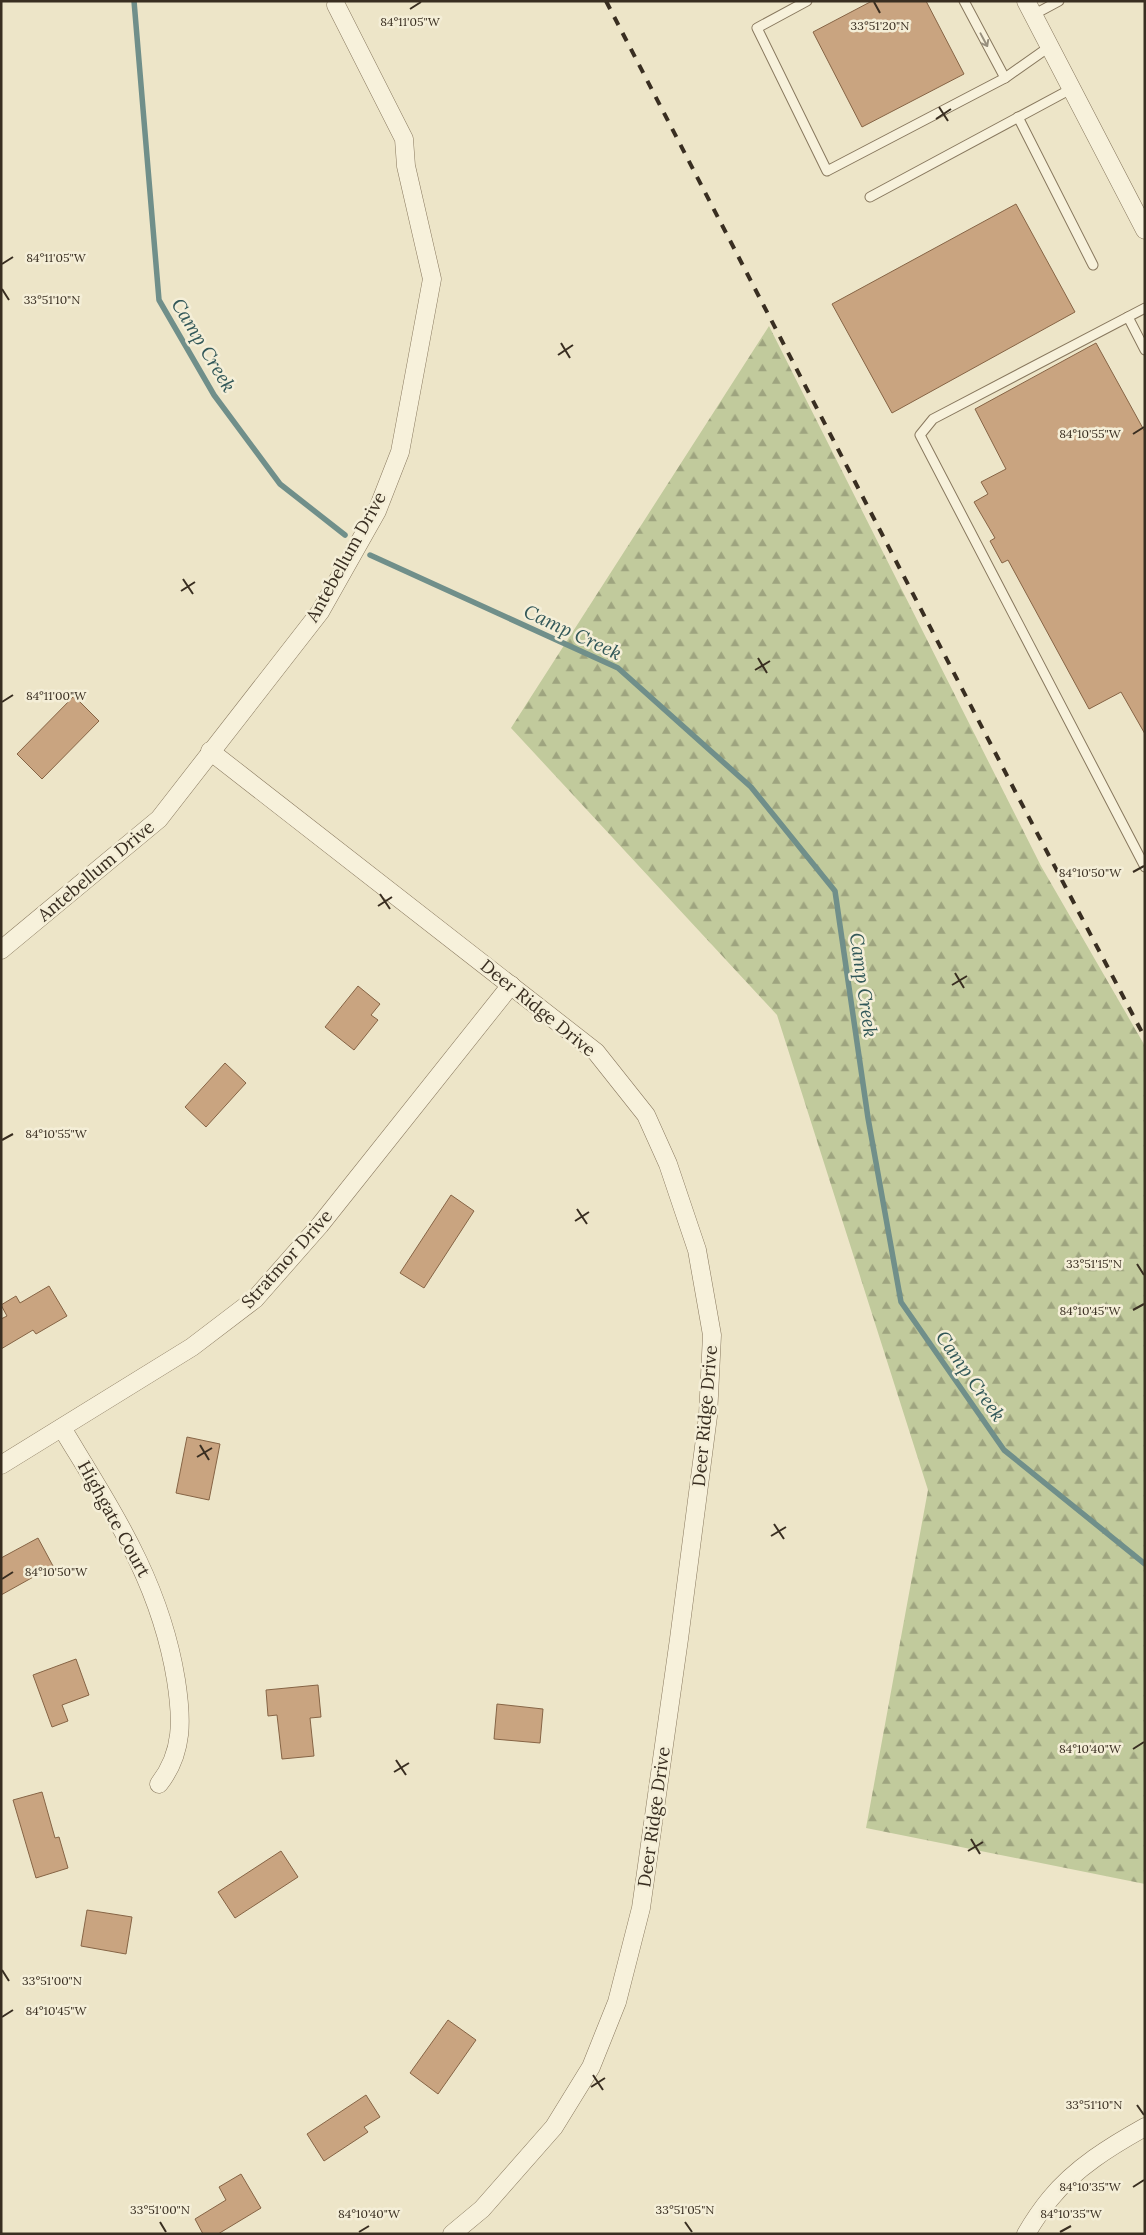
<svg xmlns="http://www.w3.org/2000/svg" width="1146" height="2235" font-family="Lora,serif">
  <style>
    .forest { fill: url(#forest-firs) }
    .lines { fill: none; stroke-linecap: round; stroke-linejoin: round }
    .stream { stroke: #708f8a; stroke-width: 5.5 }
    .building { fill: #c9a480; stroke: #866445 }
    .lane-casing { stroke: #88785e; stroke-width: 11 }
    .street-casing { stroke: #88785e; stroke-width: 19 }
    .lane { stroke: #f7f1db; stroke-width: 9 }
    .street { stroke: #f7f1db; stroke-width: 18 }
    .rail { stroke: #392e21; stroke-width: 4; stroke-dasharray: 9 9; stroke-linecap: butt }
    .oneway { stroke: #98907e }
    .ticks { fill: none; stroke: #392e21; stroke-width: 2 }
    .labels { text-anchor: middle; stroke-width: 5; stroke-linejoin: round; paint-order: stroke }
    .street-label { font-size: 18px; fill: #392e21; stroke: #f4eed7 }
    .water-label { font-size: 19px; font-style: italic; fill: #315758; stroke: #f4eed7 }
    .ticks-label { font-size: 12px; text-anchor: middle; fill: #392e21; stroke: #f4eed7; stroke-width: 5; stroke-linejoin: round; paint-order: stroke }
  </style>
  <defs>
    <pattern id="forest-firs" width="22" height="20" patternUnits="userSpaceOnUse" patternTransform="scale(1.25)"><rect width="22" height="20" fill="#c1ca9c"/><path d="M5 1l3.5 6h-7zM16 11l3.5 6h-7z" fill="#9ea47f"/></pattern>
  </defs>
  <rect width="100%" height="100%" fill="#ede5c8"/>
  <path class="forest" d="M769,326L1041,866L1145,1046V1884L866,1828L928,1490L777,1015L511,728Z"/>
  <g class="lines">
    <g class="stream">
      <path d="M134,1L159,300L214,395L280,484L345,535"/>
      <path d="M370,555L618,668L751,787L835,891L868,1118L901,1302L1004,1450L1145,1564"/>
    </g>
  </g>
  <g class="building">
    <path d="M872,1H926L964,74L862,127L813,32Z"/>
    <path d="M1016,204L1075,312L892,413L832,304Z"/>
    <path d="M1096,343L1145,432V734L1121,692L1089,709L1008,560L1002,563L990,541L995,538L974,502L988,494L981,482L1006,469L975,409Z"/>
    <path d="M74,696L99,721L42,779L17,754Z"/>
    <path d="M358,986L380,1004L371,1015L378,1020L354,1050L325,1027Z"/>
    <path d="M225,1063L246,1083L206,1127L185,1107Z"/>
    <path d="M451,1195L474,1211L424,1288L400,1273Z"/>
    <path d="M49,1286L67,1316L36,1334L33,1330L1,1349V1319L7,1316L1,1305L16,1296L20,1303Z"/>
    <path d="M187,1437L220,1444L209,1500L176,1493Z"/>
    <path d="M38,1538L53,1566L1,1595V1558Z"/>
    <path d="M76,1659L89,1695L62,1705L68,1721L52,1727L33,1675Z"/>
    <path d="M318,1685L321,1717L310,1718L314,1756L282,1759L277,1715L268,1716L266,1690Z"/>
    <path d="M497,1704L543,1709L540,1743L494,1739Z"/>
    <path d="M42,1792L55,1838L59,1837L68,1868L36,1878L13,1800Z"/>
    <path d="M281,1851L298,1877L235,1918L218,1892Z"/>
    <path d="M87,1910L132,1917L126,1954L81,1946Z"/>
    <path d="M448,2020L476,2040L438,2094L410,2073Z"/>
    <path d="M366,2095L380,2117L364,2127L368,2132L324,2161L307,2134Z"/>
    <path d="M241,2174L261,2208L218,2234H203L195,2219L226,2200L219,2187Z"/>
  </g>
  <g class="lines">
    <defs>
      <g id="lane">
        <path d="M807,1L757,28L827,171L1005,78L1049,47"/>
        <path d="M964,1L1005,78"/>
        <path d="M1033,15L1059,1"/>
        <path d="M1018,117L1093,265"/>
        <path d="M870,197L1071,89"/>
        <path d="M1145,308L933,419L920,435L1145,867"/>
        <path d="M1128,317L1145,350"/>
      </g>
      <g id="street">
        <path d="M1026,1L1145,230"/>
        <path d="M210,751L596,1052L646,1115L668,1164L697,1250L712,1335L708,1416L679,1639L641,1908L617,2002L591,2067L554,2127L482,2209L452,2234"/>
        <path d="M1,950L159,819L320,612L377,511L400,452L432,279L406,166L404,139L336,5"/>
        <path d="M62,1428C112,1511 160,1581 176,1680C182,1718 184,1752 159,1784"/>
        <path d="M1,1465L192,1347L255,1299L320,1225L511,985"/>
        <path d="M1026,2234C1033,2222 1041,2210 1050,2199C1075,2168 1111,2146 1145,2127"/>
      </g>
    </defs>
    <use href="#lane" class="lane-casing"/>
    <use href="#street" class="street-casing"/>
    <use href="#lane" class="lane"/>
    <use href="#street" class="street"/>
    <path class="rail" d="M606,1L1015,791L1145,1038"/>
  </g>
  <defs><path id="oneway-shaft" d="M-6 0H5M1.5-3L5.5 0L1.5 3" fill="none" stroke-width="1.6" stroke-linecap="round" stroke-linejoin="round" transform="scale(1.25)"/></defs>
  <use class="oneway" href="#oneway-shaft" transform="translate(984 40) rotate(62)"/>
  <path class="ticks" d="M874,2L880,13M410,9L421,2M939,107L948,121M936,119L951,109M2,264L13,257M2,289L9,300M561,343L570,358M558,355L573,345M1133,434L1144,427M183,579L193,594M181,591L195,582M758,658L767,673M755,670L770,661M2,702L13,695M1133,872L1144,866M380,894L390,909M378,906L392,897M955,973L964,988M952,985L967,976M2,1140L13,1134M577,1209L587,1224M575,1221L589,1212M1137,1264L1144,1275M1133,1310L1144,1304M200,1445L209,1460M197,1457L212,1448M774,1524L784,1539M771,1536L786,1527M2,1579L13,1572M1133,1749L1144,1742M396,1760L406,1775M394,1772L409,1763M971,1839L980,1854M968,1851L983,1842M2,1970L9,1981M2,2017L13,2010M593,2075L603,2090M591,2087L605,2078M1137,2105L1144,2115M1133,2187L1144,2180M160,2222L166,2232M685,2222L692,2232M359,2232L369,2226M1060,2232L1071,2226"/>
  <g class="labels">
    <g class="street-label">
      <text transform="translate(346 557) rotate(-61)" y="6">Antebellum Drive</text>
      <text transform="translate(96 871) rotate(-40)" y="6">Antebellum Drive</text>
      <text transform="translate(538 1008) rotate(39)" y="6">Deer Ridge Drive</text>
      <text transform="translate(287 1259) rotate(-48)" y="6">Stratmor Drive</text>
      <text transform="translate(705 1416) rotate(-85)" y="6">Deer Ridge Drive</text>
      <text transform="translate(114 1519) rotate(61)" y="6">Highgate Court</text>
      <text transform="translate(654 1817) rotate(-82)" y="6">Deer Ridge Drive</text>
    </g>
    <g class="water-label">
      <text transform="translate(204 345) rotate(59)" y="7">Camp Creek</text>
      <text transform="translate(573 632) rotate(25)" y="7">Camp Creek</text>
      <text transform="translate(864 985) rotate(82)" y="7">Camp Creek</text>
      <text transform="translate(971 1376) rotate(55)" y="7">Camp Creek</text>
    </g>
  </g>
  <g class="ticks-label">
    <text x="410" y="26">84°11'05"W</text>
    <text x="880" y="30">33°51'20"N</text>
    <text x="56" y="262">84°11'05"W</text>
    <text x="52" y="304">33°51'10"N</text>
    <text x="1090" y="438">84°10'55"W</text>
    <text x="56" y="700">84°11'00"W</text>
    <text x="1090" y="877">84°10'50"W</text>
    <text x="56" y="1138">84°10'55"W</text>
    <text x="1094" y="1268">33°51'15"N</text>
    <text x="1090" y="1315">84°10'45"W</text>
    <text x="56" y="1576">84°10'50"W</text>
    <text x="1090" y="1753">84°10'40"W</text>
    <text x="52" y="1985">33°51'00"N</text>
    <text x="56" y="2015">84°10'45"W</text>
    <text x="1094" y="2109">33°51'10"N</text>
    <text x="1090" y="2191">84°10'35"W</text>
    <text x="160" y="2214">33°51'00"N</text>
    <text x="685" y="2214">33°51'05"N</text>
    <text x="369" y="2218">84°10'40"W</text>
    <text x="1071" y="2218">84°10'35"W</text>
  </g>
  <rect width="1146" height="2235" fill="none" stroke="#392e21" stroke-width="5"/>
</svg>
